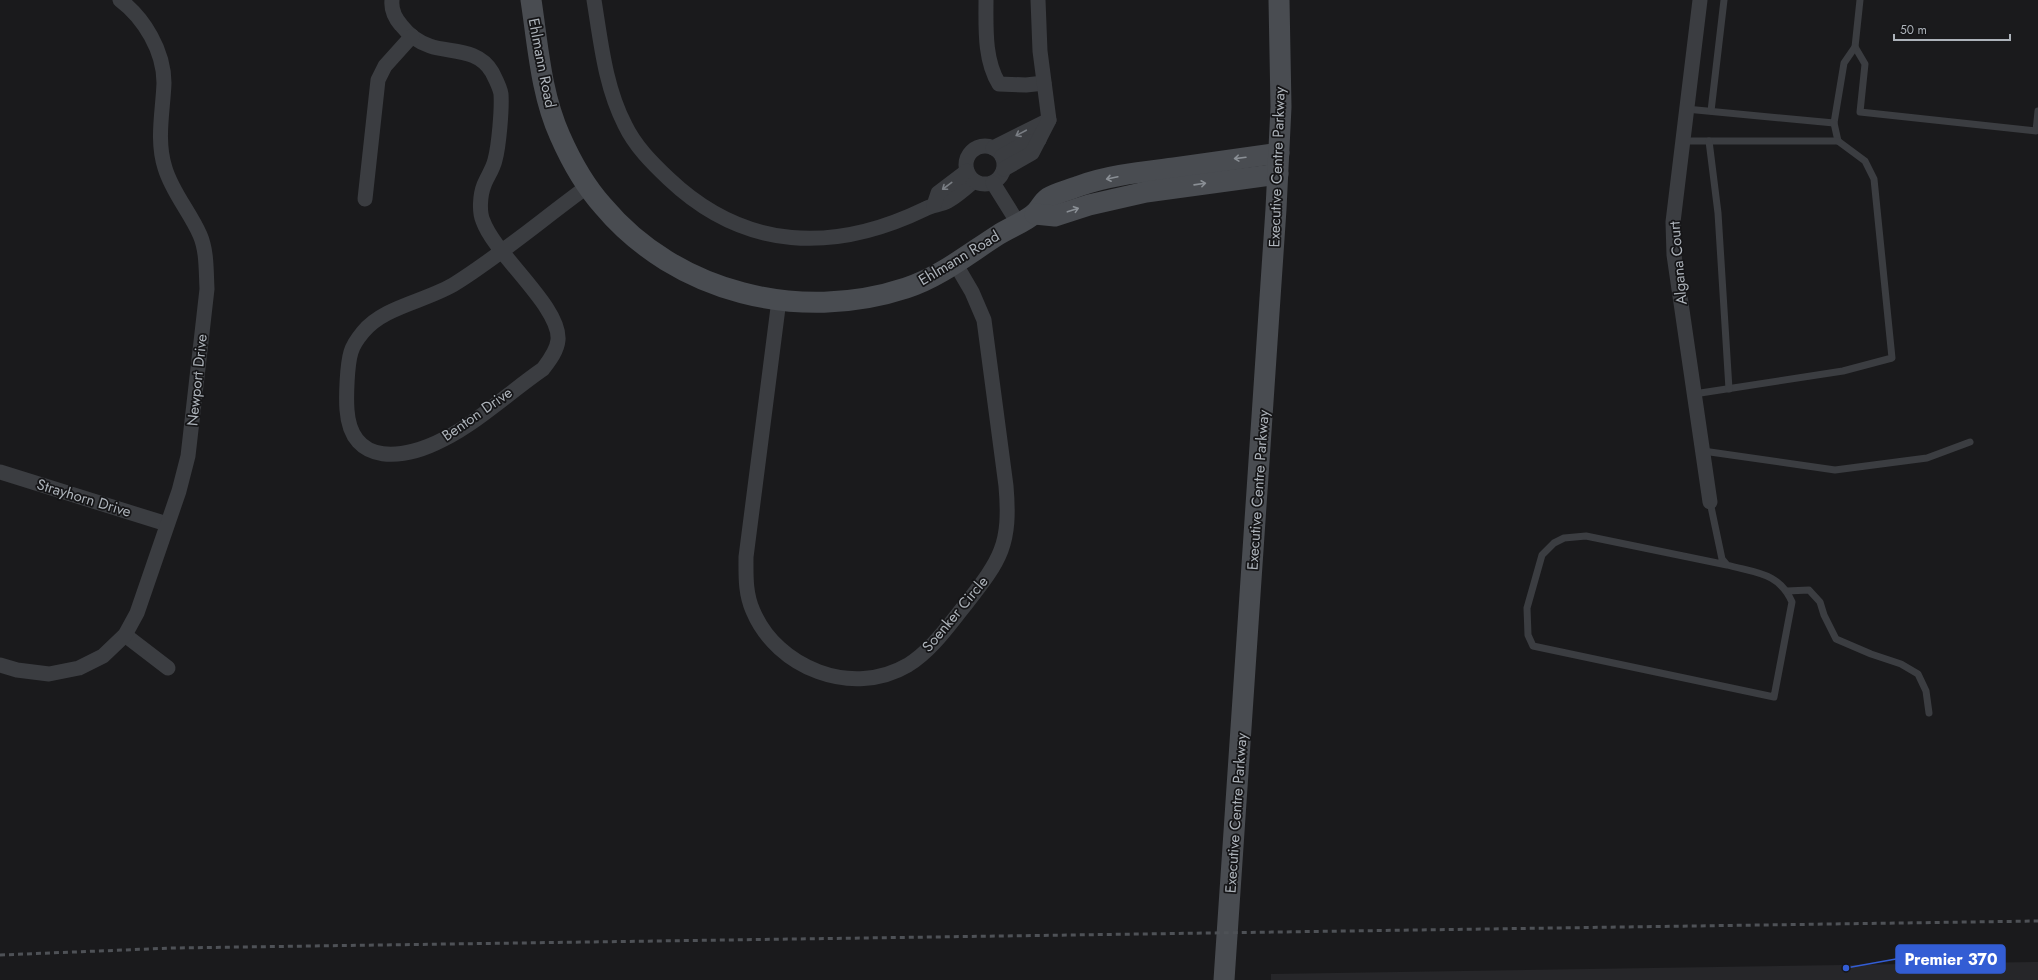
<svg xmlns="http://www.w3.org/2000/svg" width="2038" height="980" font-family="Jost,sans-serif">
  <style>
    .built { fill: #262629 }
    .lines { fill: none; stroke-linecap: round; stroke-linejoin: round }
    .lane { stroke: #3b3d41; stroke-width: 7 }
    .street { stroke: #3b3d41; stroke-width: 15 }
    .secondary { stroke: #494c51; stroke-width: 21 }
    .rail { stroke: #4e5156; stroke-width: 3; stroke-dasharray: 5 4; stroke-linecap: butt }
    .oneway { stroke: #7a7e84 }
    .oneway2 { stroke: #8a8f95 }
    .labels { text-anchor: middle; stroke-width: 3.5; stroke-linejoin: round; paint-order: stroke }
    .street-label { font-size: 15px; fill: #adb3ba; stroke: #151517 }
    .leader { fill: none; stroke: #335dd4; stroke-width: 1.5 }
    .callout-dot { fill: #335dd4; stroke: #151517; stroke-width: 1.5 }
    .callout { fill: #335dd4; stroke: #335dd4; stroke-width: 1.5 }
    .callout-label { font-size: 16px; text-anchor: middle; font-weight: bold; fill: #fff }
  </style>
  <rect width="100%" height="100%" fill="#1a1a1c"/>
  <path class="built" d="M2038,962V980H1271V974Z"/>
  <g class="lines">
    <g class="lane">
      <path d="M1860,0L1855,47L1865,64L1860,112L2036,131L2038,111"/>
      <path d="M1686,109L1834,123L1844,63L1855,47"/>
      <path d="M1711,111L1724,0"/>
      <path d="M1834,123L1838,141"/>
      <path d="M1682,141H1838L1865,161L1874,179L1892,358L1843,371L1694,394"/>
      <path d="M1709,141L1718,213L1729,389"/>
      <path d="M1703,451L1835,470L1927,458L1970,442"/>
      <path d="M1710,502L1722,559L1727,565C1755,573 1779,572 1792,602L1774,697L1533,646L1528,635L1527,608L1542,555L1554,543L1564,538L1586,536L1727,565"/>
      <path d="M1787,591L1809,590L1820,602L1824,615L1836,639L1871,654L1901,664L1918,674L1926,691L1929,713"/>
    </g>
    <g class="street">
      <path d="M392,0C391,9 395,18 401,25C408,34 418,42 430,46C450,53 478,48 492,72C495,78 500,87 501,94C502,109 499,145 495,160C493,169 487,177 484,185C480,195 479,212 483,221C495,255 561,307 558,340C557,351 549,361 543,369C511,391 478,422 444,439C406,459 351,468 347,410C346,397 347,365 351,352C353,345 358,338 363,332C384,306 428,301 456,283C502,254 544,218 588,186"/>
      <path d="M594,0C601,43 605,86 625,125C635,146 652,163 669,179C745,251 834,253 925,209C932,205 941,205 948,201C957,196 966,188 974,181"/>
      <path d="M986,0C986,27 984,60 999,84L1026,85L1044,83"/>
      <path d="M1700,0L1673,222L1674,255L1710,502"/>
      <circle cx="985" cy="165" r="19"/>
      <path d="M993,148L1049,120"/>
      <path d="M1002,156L1023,144L1039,140"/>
      <path d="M1004,169L1032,153L1049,120L1040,51L1038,0"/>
      <path d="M993,183L1018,223"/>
      <path d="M365,199L378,80L385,66L412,36"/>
      <path d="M934,205L938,193L967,171"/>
      <path d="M779,300L746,557C746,575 745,593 753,611C777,668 852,698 908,665C932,650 948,626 966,604C1001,559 1011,545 1006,486L984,320L972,292L955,263"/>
      <path d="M0,472L167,524"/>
      <path d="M125,635L168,668"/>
      <path d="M0,665L17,670L49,674L79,668L103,656L125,635L137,613L179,491L188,456L207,289C206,271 207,251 200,235C190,212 172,192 165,168C156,140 163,111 164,83C164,51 144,18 120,0"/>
    </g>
    <g class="secondary">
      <path d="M531,0C538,46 541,94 560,136C571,161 585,186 603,206C676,293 800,323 906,288C940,277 968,254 998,235C1009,228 1027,221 1035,213C1040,209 1042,202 1048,198C1056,193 1069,190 1079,186C1109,175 1142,172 1174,168C1209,163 1244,158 1279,153"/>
      <path d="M1035,214L1055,216L1089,205L1146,192L1278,174"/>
      <path d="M1224,980L1276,209L1281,107L1279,0"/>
    </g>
    <path class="rail" d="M0,955L173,948L2038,921"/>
  </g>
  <defs><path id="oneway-shaft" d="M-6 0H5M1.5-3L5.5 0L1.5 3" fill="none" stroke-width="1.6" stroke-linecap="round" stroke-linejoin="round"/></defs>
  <g class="oneway">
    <use href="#oneway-shaft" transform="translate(1021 133) rotate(152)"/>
    <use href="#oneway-shaft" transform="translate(947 186) rotate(143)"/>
  </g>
  <g class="oneway2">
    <use href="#oneway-shaft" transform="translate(1240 158) rotate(173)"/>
    <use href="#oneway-shaft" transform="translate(1112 178) rotate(168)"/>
    <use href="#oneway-shaft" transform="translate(1200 184) rotate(-8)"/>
    <use href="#oneway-shaft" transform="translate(1073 210) rotate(-18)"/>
  </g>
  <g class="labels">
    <g class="street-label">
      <text transform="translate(542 63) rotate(79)" y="5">Ehlmann Road</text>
      <text transform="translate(1277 167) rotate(-88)" y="5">Executive Centre Parkway</text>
      <text transform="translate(959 258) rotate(-31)" y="5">Ehlmann Road</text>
      <text transform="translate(1678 263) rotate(-95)" y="5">Algana Court</text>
      <text transform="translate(197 380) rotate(-84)" y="5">Newport Drive</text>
      <text transform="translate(477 414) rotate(-35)" y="5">Benton Drive</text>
      <text transform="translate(1258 490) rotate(-86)" y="5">Executive Centre Parkway</text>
      <text transform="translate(84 498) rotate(17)" y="5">Strayhorn Drive</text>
      <text transform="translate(955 614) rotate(-50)" y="5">Soenker Circle</text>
      <text transform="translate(1236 813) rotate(-86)" y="5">Executive Centre Parkway</text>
    </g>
  </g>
  <path class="leader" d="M1846 968L1896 959"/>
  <circle class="callout-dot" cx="1846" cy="968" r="4"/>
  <rect class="callout" x="1896" y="945" width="109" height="28" rx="4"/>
  <g class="callout-label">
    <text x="1951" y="965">Premier 370</text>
  </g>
  <path d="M1894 34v6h116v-6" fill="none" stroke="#adb3ba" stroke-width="2"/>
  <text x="1900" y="34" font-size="12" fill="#adb3ba" stroke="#151517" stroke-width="3" paint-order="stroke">50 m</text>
</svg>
